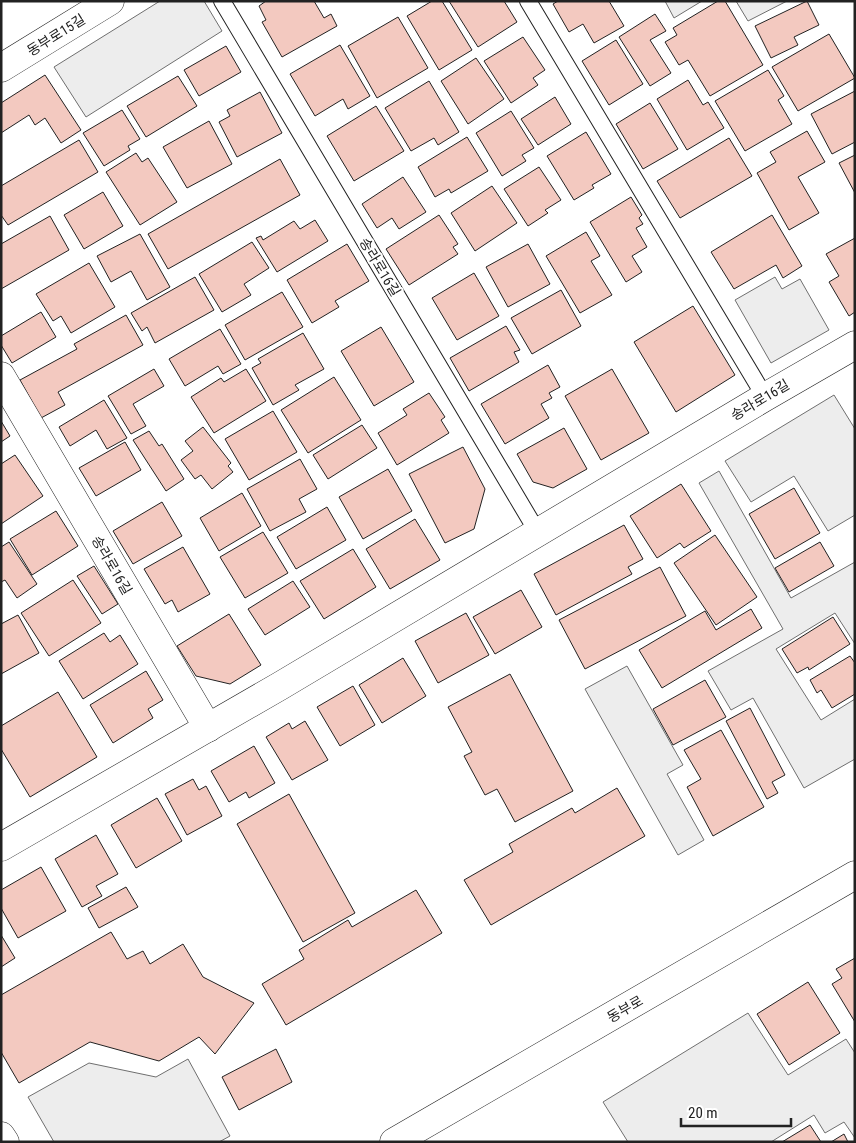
<svg xmlns="http://www.w3.org/2000/svg" width="856" height="1143" font-family="'Roboto Condensed','Noto Sans KR',sans-serif">
  <style>
    .parking { fill: #ededed; stroke: #6f6f6f }
    .building { fill: #f3c9c0; stroke: #222 }
    .lines { fill: none; stroke-linecap: round; stroke-linejoin: round }
    .service-casing { stroke: #222; stroke-width: 18 }
    .minor-casing { stroke: #222; stroke-width: 29 }
    .secondary-casing { stroke: #222; stroke-width: 29 }
    .service { stroke: #fff; stroke-width: 16 }
    .minor { stroke: #fff; stroke-width: 28 }
    .secondary { stroke: #fff; stroke-width: 28 }
    .labels { text-anchor: middle; stroke-width: 4; stroke-linejoin: round; paint-order: stroke }
    .street-label { font-size: 14px; fill: #222; stroke: #fff }
  </style>
  <rect width="100%" height="100%" fill="#fff"/>
  <g class="parking">
    <path d="M160,1H204L222,31L86,117L54,67Z"/>
    <path d="M665,1H702L674,18Z"/>
    <path d="M736,1H787L748,21Z"/>
    <path d="M775,277L782,289L800,279L829,330L771,363L735,300Z"/>
    <path d="M834,395L855,429V515L828,531L794,476L751,502L725,461Z"/>
    <path d="M719,471L791,598L855,562V644L835,613L776,649L821,720L855,699V759L804,788L753,698L731,710L708,671L783,629L699,483Z"/>
    <path d="M627,666L683,765L667,774L704,840L678,855L585,689Z"/>
    <path d="M748,1013L788,1075L846,1039L855,1053V1138L844,1122L825,1133L814,1115L771,1142H628L603,1102Z"/>
    <path d="M188,1059L230,1136L219,1142H54L28,1097L89,1063L156,1077Z"/>
  </g>
  <g class="building">
    <path d="M266,1H314L324,18L331,14L337,26L282,57L262,22L266,20L259,6Z"/>
    <path d="M432,1H442L472,50L439,70L407,16Z"/>
    <path d="M449,1H504L517,22L478,47Z"/>
    <path d="M558,1H609L624,26L594,43L583,24L569,32L553,4Z"/>
    <path d="M718,1H725L763,65L710,96L688,60L679,65L665,42L677,35L673,28Z"/>
    <path d="M807,1L819,25L794,37L798,45L771,58L755,26Z"/>
    <path d="M655,14L666,31L650,40L671,73L650,86L619,37Z"/>
    <path d="M398,17L428,68L377,98L348,46Z"/>
    <path d="M829,34L855,78L798,111L772,67Z"/>
    <path d="M523,37L545,70L533,78L538,85L511,103L484,61Z"/>
    <path d="M616,40L643,84L609,105L582,61Z"/>
    <path d="M340,45L370,96L348,109L343,99L315,116L290,74Z"/>
    <path d="M226,46L241,72L199,96L184,70Z"/>
    <path d="M476,58L504,99L468,124L441,81Z"/>
    <path d="M768,70L784,96L778,100L792,124L745,151L715,101Z"/>
    <path d="M45,75L81,130L61,143L45,118L35,125L29,115L1,133V103Z"/>
    <path d="M178,76L197,106L146,137L127,106Z"/>
    <path d="M688,80L703,105L708,102L724,128L687,150L657,99Z"/>
    <path d="M429,81L459,132L438,145L434,138L411,151L385,108Z"/>
    <path d="M855,91V142L832,154L811,114Z"/>
    <path d="M260,92L282,133L237,157L219,122L230,116L227,110Z"/>
    <path d="M555,97L571,124L538,145L521,119Z"/>
    <path d="M650,103L678,149L643,169L616,124Z"/>
    <path d="M376,106L404,151L354,181L327,136Z"/>
    <path d="M122,110L140,139L128,146L130,150L104,166L83,133Z"/>
    <path d="M511,111L534,148L522,155L526,161L502,176L476,133Z"/>
    <path d="M209,121L232,164L187,188L163,147Z"/>
    <path d="M807,131L825,162L798,177L819,213L789,230L757,173L776,162L770,152Z"/>
    <path d="M586,132L611,174L592,185L594,188L574,200L547,156Z"/>
    <path d="M467,137L488,171L451,193L449,189L435,197L418,167Z"/>
    <path d="M729,138L752,176L680,218L657,181Z"/>
    <path d="M79,140L98,172L8,225L1,215V186Z"/>
    <path d="M136,153L142,162L148,158L177,202L140,225L106,172Z"/>
    <path d="M855,155V193L839,163Z"/>
    <path d="M280,159L300,195L168,269L148,234Z"/>
    <path d="M539,167L561,200L545,210L548,213L528,226L504,189Z"/>
    <path d="M403,177L426,212L399,229L392,218L377,228L362,204Z"/>
    <path d="M492,186L517,223L475,251L451,213Z"/>
    <path d="M103,192L123,226L84,249L64,215Z"/>
    <path d="M631,197L642,215L639,218L643,224L636,228L647,247L632,256L642,272L626,282L590,222Z"/>
    <path d="M439,215L458,244L453,247L458,254L409,285L386,249Z"/>
    <path d="M772,215L802,266L783,278L776,265L734,289L711,252Z"/>
    <path d="M50,216L69,250L1,289V244Z"/>
    <path d="M315,220L328,241L277,272L256,238L261,236L263,240L294,221L300,229Z"/>
    <path d="M586,232L600,256L591,261L612,295L580,313L546,256Z"/>
    <path d="M140,234L170,287L147,300L131,271L111,282L97,256Z"/>
    <path d="M855,238V312L849,316L829,282L839,276L826,254Z"/>
    <path d="M252,242L269,268L244,284L251,295L222,312L199,274Z"/>
    <path d="M347,244L369,281L335,301L339,307L312,323L287,280Z"/>
    <path d="M528,244L550,284L508,307L486,267Z"/>
    <path d="M89,263L115,307L71,333L61,316L53,321L36,294Z"/>
    <path d="M474,273L499,316L457,340L432,298Z"/>
    <path d="M195,277L214,310L155,343L147,327L142,331L131,313Z"/>
    <path d="M561,290L581,326L532,354L511,318Z"/>
    <path d="M282,292L303,327L245,360L225,325Z"/>
    <path d="M693,306L735,375L676,412L634,342Z"/>
    <path d="M41,312L56,337L12,363L1,345V336Z"/>
    <path d="M126,315L143,345L58,392L65,405L41,418L20,380L77,349L74,344Z"/>
    <path d="M506,326L520,350L514,352L519,362L469,391L450,358Z"/>
    <path d="M381,327L414,382L374,406L341,351Z"/>
    <path d="M220,329L241,364L223,374L218,366L185,386L169,359Z"/>
    <path d="M303,333L324,369L295,385L299,390L273,405L252,368L261,363L258,359Z"/>
    <path d="M548,365L560,387L549,393L552,398L541,404L549,418L505,444L481,404Z"/>
    <path d="M154,369L164,386L133,404L146,426L131,434L108,396Z"/>
    <path d="M246,369L266,401L214,433L191,397L221,378L224,382Z"/>
    <path d="M612,369L649,433L601,460L565,396Z"/>
    <path d="M334,377L361,420L308,453L281,410Z"/>
    <path d="M429,393L445,417L441,420L449,433L397,465L378,433L407,415L403,409Z"/>
    <path d="M104,400L127,438L107,449L96,430L70,446L59,427Z"/>
    <path d="M273,411L297,452L249,480L225,439Z"/>
    <path d="M1,421L10,436L1,442Z"/>
    <path d="M362,425L377,448L328,479L313,455Z"/>
    <path d="M203,427L231,463L228,466L233,472L212,489L201,475L195,479L181,460L193,451L185,441Z"/>
    <path d="M564,428L587,469L553,488L533,482L517,454Z"/>
    <path d="M149,431L159,446L162,444L184,479L166,491L133,440Z"/>
    <path d="M125,442L141,470L96,496L79,468Z"/>
    <path d="M463,447L485,489L474,529L445,543L409,474Z"/>
    <path d="M15,455L43,496L1,524V464Z"/>
    <path d="M300,459L317,489L299,499L306,512L270,531L247,489Z"/>
    <path d="M388,469L412,511L363,539L339,497Z"/>
    <path d="M681,484L711,531L684,548L680,543L657,558L630,516Z"/>
    <path d="M794,488L820,533L775,559L749,514Z"/>
    <path d="M242,493L261,526L219,551L200,518Z"/>
    <path d="M162,502L182,536L133,564L113,531Z"/>
    <path d="M327,507L346,540L296,569L277,537Z"/>
    <path d="M56,511L78,546L32,575L10,539Z"/>
    <path d="M415,519L440,560L390,589L366,549Z"/>
    <path d="M624,525L643,559L628,567L632,574L556,615L534,574Z"/>
    <path d="M263,532L288,573L245,598L220,557Z"/>
    <path d="M715,535L757,597L716,625L674,563Z"/>
    <path d="M9,542L37,584L17,598L5,580L1,582V547Z"/>
    <path d="M820,542L834,566L789,592L775,568Z"/>
    <path d="M183,547L210,594L178,612L172,600L165,604L144,569Z"/>
    <path d="M353,549L376,587L324,619L300,581Z"/>
    <path d="M94,566L118,604L102,614L77,576Z"/>
    <path d="M660,567L686,616L585,669L559,620Z"/>
    <path d="M73,580L101,623L49,656L21,613Z"/>
    <path d="M293,581L310,607L265,635L248,609Z"/>
    <path d="M521,590L542,627L495,654L473,617Z"/>
    <path d="M751,609L762,628L662,688L639,650L705,611L716,630Z"/>
    <path d="M466,613L489,655L438,683L415,641Z"/>
    <path d="M229,614L261,665L230,684L196,676L177,646Z"/>
    <path d="M18,615L39,653L1,674V624Z"/>
    <path d="M833,617L850,644L809,670L808,667L797,673L782,649Z"/>
    <path d="M104,633L110,642L120,635L138,664L83,699L59,661Z"/>
    <path d="M850,656L855,663V694L832,708L821,690L817,693L810,680Z"/>
    <path d="M403,658L426,696L382,723L359,685Z"/>
    <path d="M146,671L163,700L148,709L153,718L113,743L90,705Z"/>
    <path d="M510,674L573,791L515,822L497,789L485,795L464,756L472,752L448,707Z"/>
    <path d="M705,680L726,717L673,745L653,709Z"/>
    <path d="M353,686L375,725L340,746L317,707Z"/>
    <path d="M58,692L97,757L30,797L1,749V726Z"/>
    <path d="M750,708L785,775L772,782L778,793L767,799L726,721Z"/>
    <path d="M305,721L328,760L292,780L266,737L289,723L292,729Z"/>
    <path d="M721,730L764,807L713,836L687,787L701,779L684,750Z"/>
    <path d="M254,746L275,783L249,798L246,792L229,802L211,771Z"/>
    <path d="M193,779L199,790L206,786L222,816L187,835L165,794Z"/>
    <path d="M617,788L645,836L491,925L464,880L513,852L509,844L572,808L575,813Z"/>
    <path d="M289,794L355,913L303,942L237,824Z"/>
    <path d="M157,798L182,841L136,868L111,825Z"/>
    <path d="M96,835L118,874L96,886L102,896L82,907L55,859Z"/>
    <path d="M41,867L66,911L18,938L1,908V890Z"/>
    <path d="M126,887L138,907L99,928L88,908Z"/>
    <path d="M416,890L442,933L286,1025L262,984L304,959L299,950L348,920L352,927Z"/>
    <path d="M111,932L127,959L143,951L150,964L183,944L203,977L254,1003L215,1054L199,1037L159,1061L90,1042L19,1083L1,1052V995Z"/>
    <path d="M1,935L15,958L1,967Z"/>
    <path d="M855,958V1022L832,984L842,978L836,969Z"/>
    <path d="M808,982L840,1033L789,1065L757,1014Z"/>
    <path d="M276,1049L292,1082L239,1110L222,1077Z"/>
    <path d="M810,1125L821,1142H782Z"/>
    <path d="M844,1134L848,1142H831Z"/>
  </g>
  <g class="lines">
    <defs>
      <g id="service">
        <path d="M222,1L538,533"/>
        <path d="M528,1L765,397"/>
      </g>
      <g id="minor">
        <path d="M1,68L110,1"/>
        <path d="M1,376L208,728"/>
        <path d="M1,847L280,686L765,397L855,345"/>
        <path d="M1,1136L5,1142"/>
      </g>
      <path id="secondary" d="M394,1142L855,875"/>
    </defs>
    <use href="#service" class="service-casing"/>
    <use href="#minor" class="minor-casing"/>
    <use href="#secondary" class="secondary-casing"/>
    <use href="#service" class="service"/>
    <use href="#minor" class="minor"/>
    <use href="#secondary" class="secondary"/>
  </g>
  <g class="labels">
    <g class="street-label">
      <text transform="translate(56 35) rotate(-32)" y="5">동부로15길</text>
      <text transform="translate(380 267) rotate(59)" y="5">송라로16길</text>
      <text transform="translate(760 400) rotate(-31)" y="5">송라로16길</text>
      <text transform="translate(112 565) rotate(60)" y="5">송라로16길</text>
      <text transform="translate(625 1009) rotate(-30)" y="5">동부로</text>
    </g>
  </g>
  <rect width="856" height="1143" fill="none" stroke="#222222" stroke-width="5"/>
  <path d="M681 1118v8h110v-8" fill="none" stroke="#222222" stroke-width="2.5"/>
  <text x="688" y="1118" font-size="15" fill="#222222" stroke="#ffffff" stroke-width="4" paint-order="stroke">20 m</text>
</svg>
